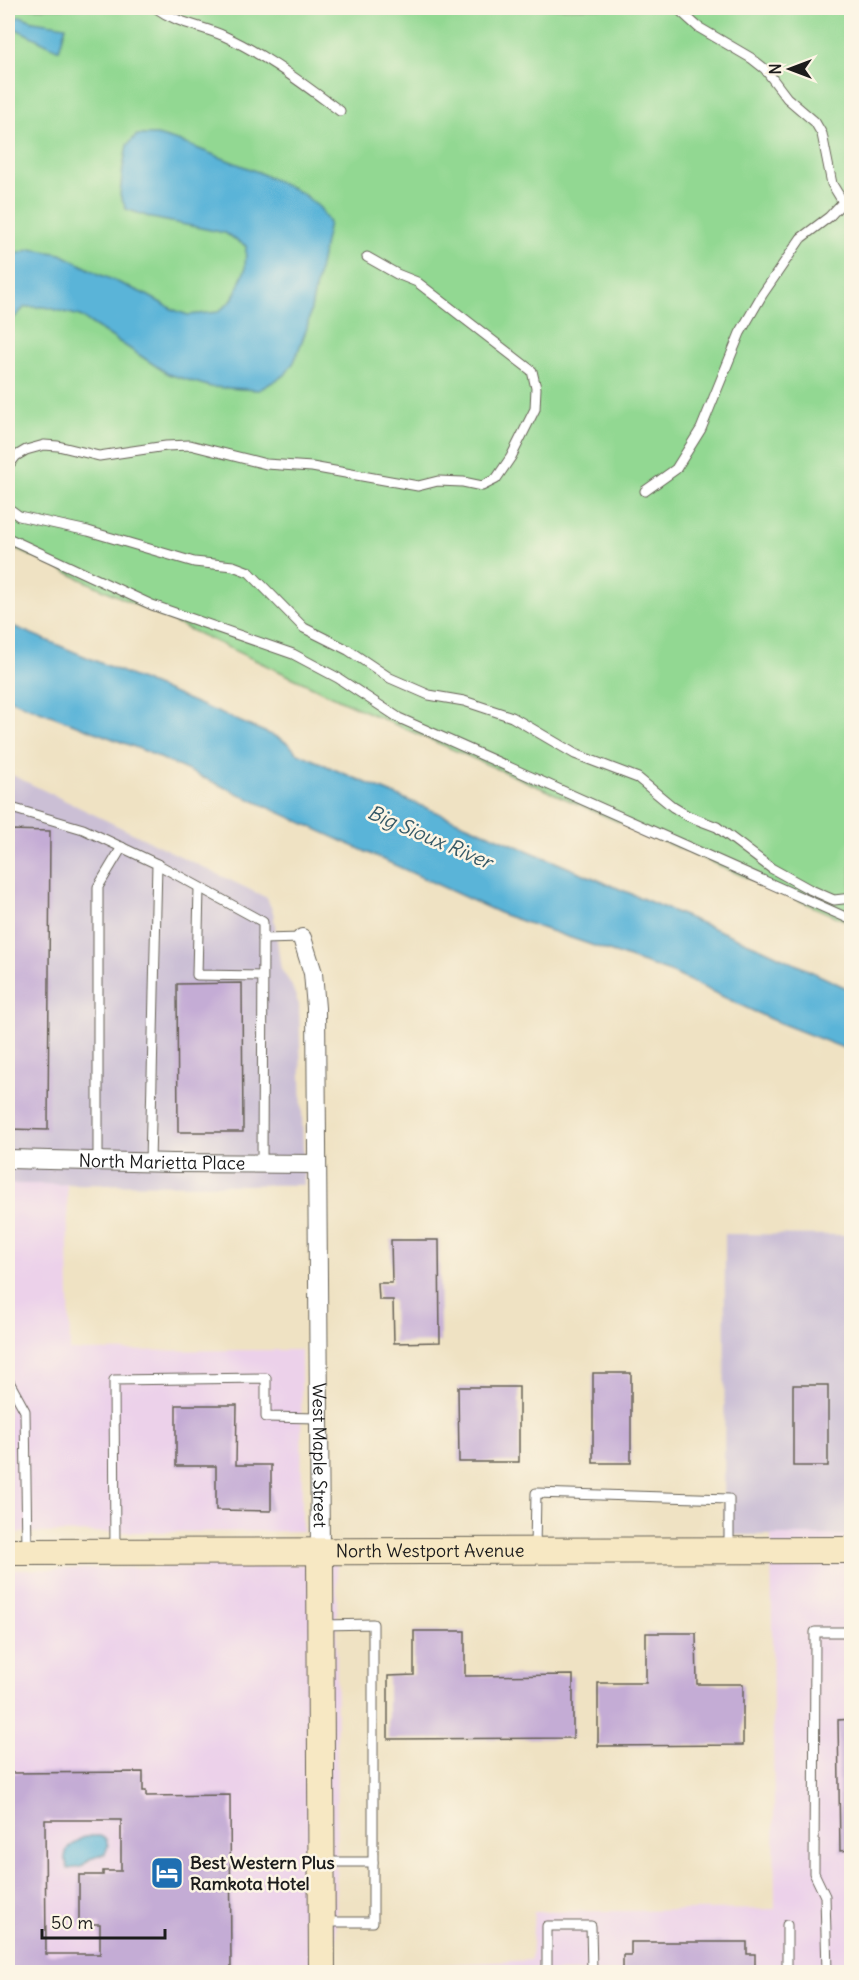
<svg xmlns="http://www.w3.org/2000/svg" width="859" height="1980" font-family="Delius,sans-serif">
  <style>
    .built { fill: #ecd1ea }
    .industrial { fill: #cbbfd5 }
    .green { fill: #92d892; stroke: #577a57; stroke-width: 1.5 }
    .water { fill: #5ab4d8; stroke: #3b687a; stroke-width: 1.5 }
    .building { fill: #c4acd5; fill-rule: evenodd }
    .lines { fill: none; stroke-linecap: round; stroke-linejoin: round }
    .lane-casing { stroke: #666156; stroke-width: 11 }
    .street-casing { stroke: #666156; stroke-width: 20 }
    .secondary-casing { stroke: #666156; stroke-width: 28 }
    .lane { stroke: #fff; stroke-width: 9 }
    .street { stroke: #fff; stroke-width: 18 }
    .secondary { stroke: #f7e8c3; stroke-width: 26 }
    .labels { text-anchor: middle; stroke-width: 5; stroke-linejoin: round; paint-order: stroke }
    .street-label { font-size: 18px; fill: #1c1c1c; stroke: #fcf5e5 }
    .poi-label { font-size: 18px; font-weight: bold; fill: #1c1c1c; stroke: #fcf5e5; text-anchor: start }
    .water-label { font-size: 20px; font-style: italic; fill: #355967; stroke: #fcf5e5 }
  </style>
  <rect width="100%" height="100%" fill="#fcf5e5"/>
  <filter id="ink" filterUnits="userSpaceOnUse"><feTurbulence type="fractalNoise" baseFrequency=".0167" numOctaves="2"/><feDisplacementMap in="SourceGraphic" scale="12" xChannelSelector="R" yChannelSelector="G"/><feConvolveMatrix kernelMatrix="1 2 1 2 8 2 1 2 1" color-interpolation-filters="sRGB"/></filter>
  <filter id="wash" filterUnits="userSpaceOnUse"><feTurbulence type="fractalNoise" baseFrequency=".008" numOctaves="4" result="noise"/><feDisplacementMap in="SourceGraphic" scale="24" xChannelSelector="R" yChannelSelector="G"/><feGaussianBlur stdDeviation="1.35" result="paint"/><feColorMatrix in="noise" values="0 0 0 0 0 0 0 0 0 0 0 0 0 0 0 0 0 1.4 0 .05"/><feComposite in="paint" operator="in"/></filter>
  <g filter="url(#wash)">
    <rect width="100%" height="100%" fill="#efe2c3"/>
    <g class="built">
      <path d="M65,1179L67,1185L70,1351L301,1350L302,1531L8,1533V1180Z"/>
      <path d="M771,1535H851V1972H8V1570L337,1564L336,1970L531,1960L534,1912L775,1909Z"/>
    </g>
    <g class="industrial">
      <path d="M8,773L267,898L273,912L281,969L291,984L299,1005L304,1185L8,1184Z"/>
      <path d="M725,1234L851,1235V1535H724Z"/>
    </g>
    <path class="green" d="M8,8H851V923L360,709L8,545Z"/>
    <g class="water">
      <path d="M20,16L33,21L66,26L59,50L14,28L11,21Z"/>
      <path d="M137,135H157L181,142L258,172L303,194L320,208L329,223L307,328L294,362L285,375L259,390L211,387L168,374L80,316L45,307H25L8,324V257L31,249L61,254L99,274L147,295L174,310L188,315L218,312L232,300L245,270L246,246L225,233L152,218L126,209L120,195L123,167L127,145Z"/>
      <path d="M8,624L279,738L289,744L296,752L338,771L763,949L851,990V1051L770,1019L673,973L504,915L145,751L8,699Z"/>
      <path d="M90,1836H100L106,1839L108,1846L105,1854L90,1859L81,1867L68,1869L65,1857L67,1849L82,1838Z"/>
    </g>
    <g id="blocks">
      <g class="building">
        <path d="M8,830L50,831L48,1130L8,1129Z"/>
        <path d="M242,983L243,1132H178L177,984Z"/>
        <path d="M391,1240H439L440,1342L394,1343L393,1300H379L378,1283H392Z"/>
        <rect x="593" y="1373" width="38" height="90"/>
        <rect x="793" y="1385" width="35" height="81"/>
        <path d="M458,1387H519V1462H459Z"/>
        <path d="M176,1405H237L236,1465H271V1511L216,1510V1466H176Z"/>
        <path d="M414,1631H465V1676L573,1675V1738L388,1739V1676L414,1675Z"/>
        <path d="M646,1633H696L697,1684H743V1745L598,1746V1683H646Z"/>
        <path d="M852,1719V1850L840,1851L838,1720Z"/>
        <path d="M143,1772V1791H146V1796L230,1795L231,1972H8V1773ZM45,1820H121V1871H103V1875H79V1924H100V1954H46Z"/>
        <path d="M631,1942H747V1954H755V1972H623V1955H631Z"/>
      </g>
    </g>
  </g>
  <g filter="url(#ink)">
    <use href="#blocks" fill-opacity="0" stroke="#666156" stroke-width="1.5"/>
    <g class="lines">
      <defs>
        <g id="lane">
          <path d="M156,8C180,25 200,25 224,36C266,55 303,84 340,111"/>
          <path d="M677,8L698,27L751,58L765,69L787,98L815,122L822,134L832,184L843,202L852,208"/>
          <path d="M8,466L16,456L26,450L44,445L58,446L99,456L166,446L190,445L266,464L312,467L418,486L438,481L463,482L482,486L496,479L511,457L535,409L536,388L532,371L417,282L397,274L367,257"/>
          <path d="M645,491L676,469L701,429L740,333L762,295L801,238L829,217L843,202"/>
          <path d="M8,508L19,516L88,531L194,562L233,566L249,572L304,628L348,650L390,678L429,695L464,701L512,717L575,754L638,778L673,807L688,816L717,827L771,868L809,889L834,900L852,898"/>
          <path d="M8,538L152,605L293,654L338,678L399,718L852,920"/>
          <path d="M8,807L83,829L157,864L150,1163"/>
          <path d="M157,864L263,922V939L302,938"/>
          <path d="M199,888L197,975L262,976"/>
          <path d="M98,1162V887L122,847"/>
          <path d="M262,1164L263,939"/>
          <path d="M8,1380L25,1411L27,1550"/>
          <path d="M535,1549L536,1493L729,1499V1548"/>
          <path d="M115,1551L114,1380L266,1378V1417L319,1418"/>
          <path d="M323,1625L373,1624V1922H324"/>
          <path d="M324,1862H373"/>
          <path d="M547,1972V1926H591L592,1972"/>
          <path d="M787,1972V1925"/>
          <path d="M827,1972L825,1896L814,1873L815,1632H852"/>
        </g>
        <g id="street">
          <path id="s1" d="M302,938L313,973L316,1008L320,1552"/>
          <path id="s2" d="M8,1159L173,1163L317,1164"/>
        </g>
        <g id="secondary">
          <path id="s3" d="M8,1552L852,1550"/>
          <path d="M320,1552L322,1972"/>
        </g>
      </defs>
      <use href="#lane" class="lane-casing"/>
      <use href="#street" class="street-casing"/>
      <use href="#secondary" class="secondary-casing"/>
      <use href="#lane" class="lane"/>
      <use href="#street" class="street"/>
      <use href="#secondary" class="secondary"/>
    </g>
  </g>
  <defs>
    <symbol id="hotel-square" viewBox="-11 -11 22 22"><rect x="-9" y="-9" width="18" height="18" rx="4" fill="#1f6fb2" stroke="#fcf5e5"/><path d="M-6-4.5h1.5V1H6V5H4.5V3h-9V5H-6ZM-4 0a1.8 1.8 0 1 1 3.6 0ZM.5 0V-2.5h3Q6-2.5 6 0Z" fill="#fff"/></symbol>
  </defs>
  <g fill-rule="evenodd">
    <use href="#hotel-square" x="148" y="1854" width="38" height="38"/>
  </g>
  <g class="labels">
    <g class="street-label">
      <text dy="6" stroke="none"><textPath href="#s2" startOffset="154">North Marietta Place</textPath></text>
      <text dy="6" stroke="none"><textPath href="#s1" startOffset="519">West Maple Street</textPath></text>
      <text dy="6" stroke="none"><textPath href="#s3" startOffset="422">North Westport Avenue</textPath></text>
    </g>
    <g class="poi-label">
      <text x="190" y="1869">Best Western Plus<tspan x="190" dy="21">Ramkota Hotel</tspan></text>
    </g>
    <g class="water-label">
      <text transform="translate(430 837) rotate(23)" y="7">Big Sioux River</text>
    </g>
  </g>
  <rect width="859" height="1980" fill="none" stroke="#fcf5e5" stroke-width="30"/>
  <g transform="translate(790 69) rotate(270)" stroke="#fcf5e5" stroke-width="4.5" paint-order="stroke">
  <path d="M0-4.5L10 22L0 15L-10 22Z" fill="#1c1c1c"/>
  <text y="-9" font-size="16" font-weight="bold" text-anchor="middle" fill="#1c1c1c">N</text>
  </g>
  <path d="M42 1929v9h123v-9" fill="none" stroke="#1c1c1c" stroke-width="3"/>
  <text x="51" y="1929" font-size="18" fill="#1c1c1c" stroke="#fcf5e5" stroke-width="4.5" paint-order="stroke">50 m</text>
</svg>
